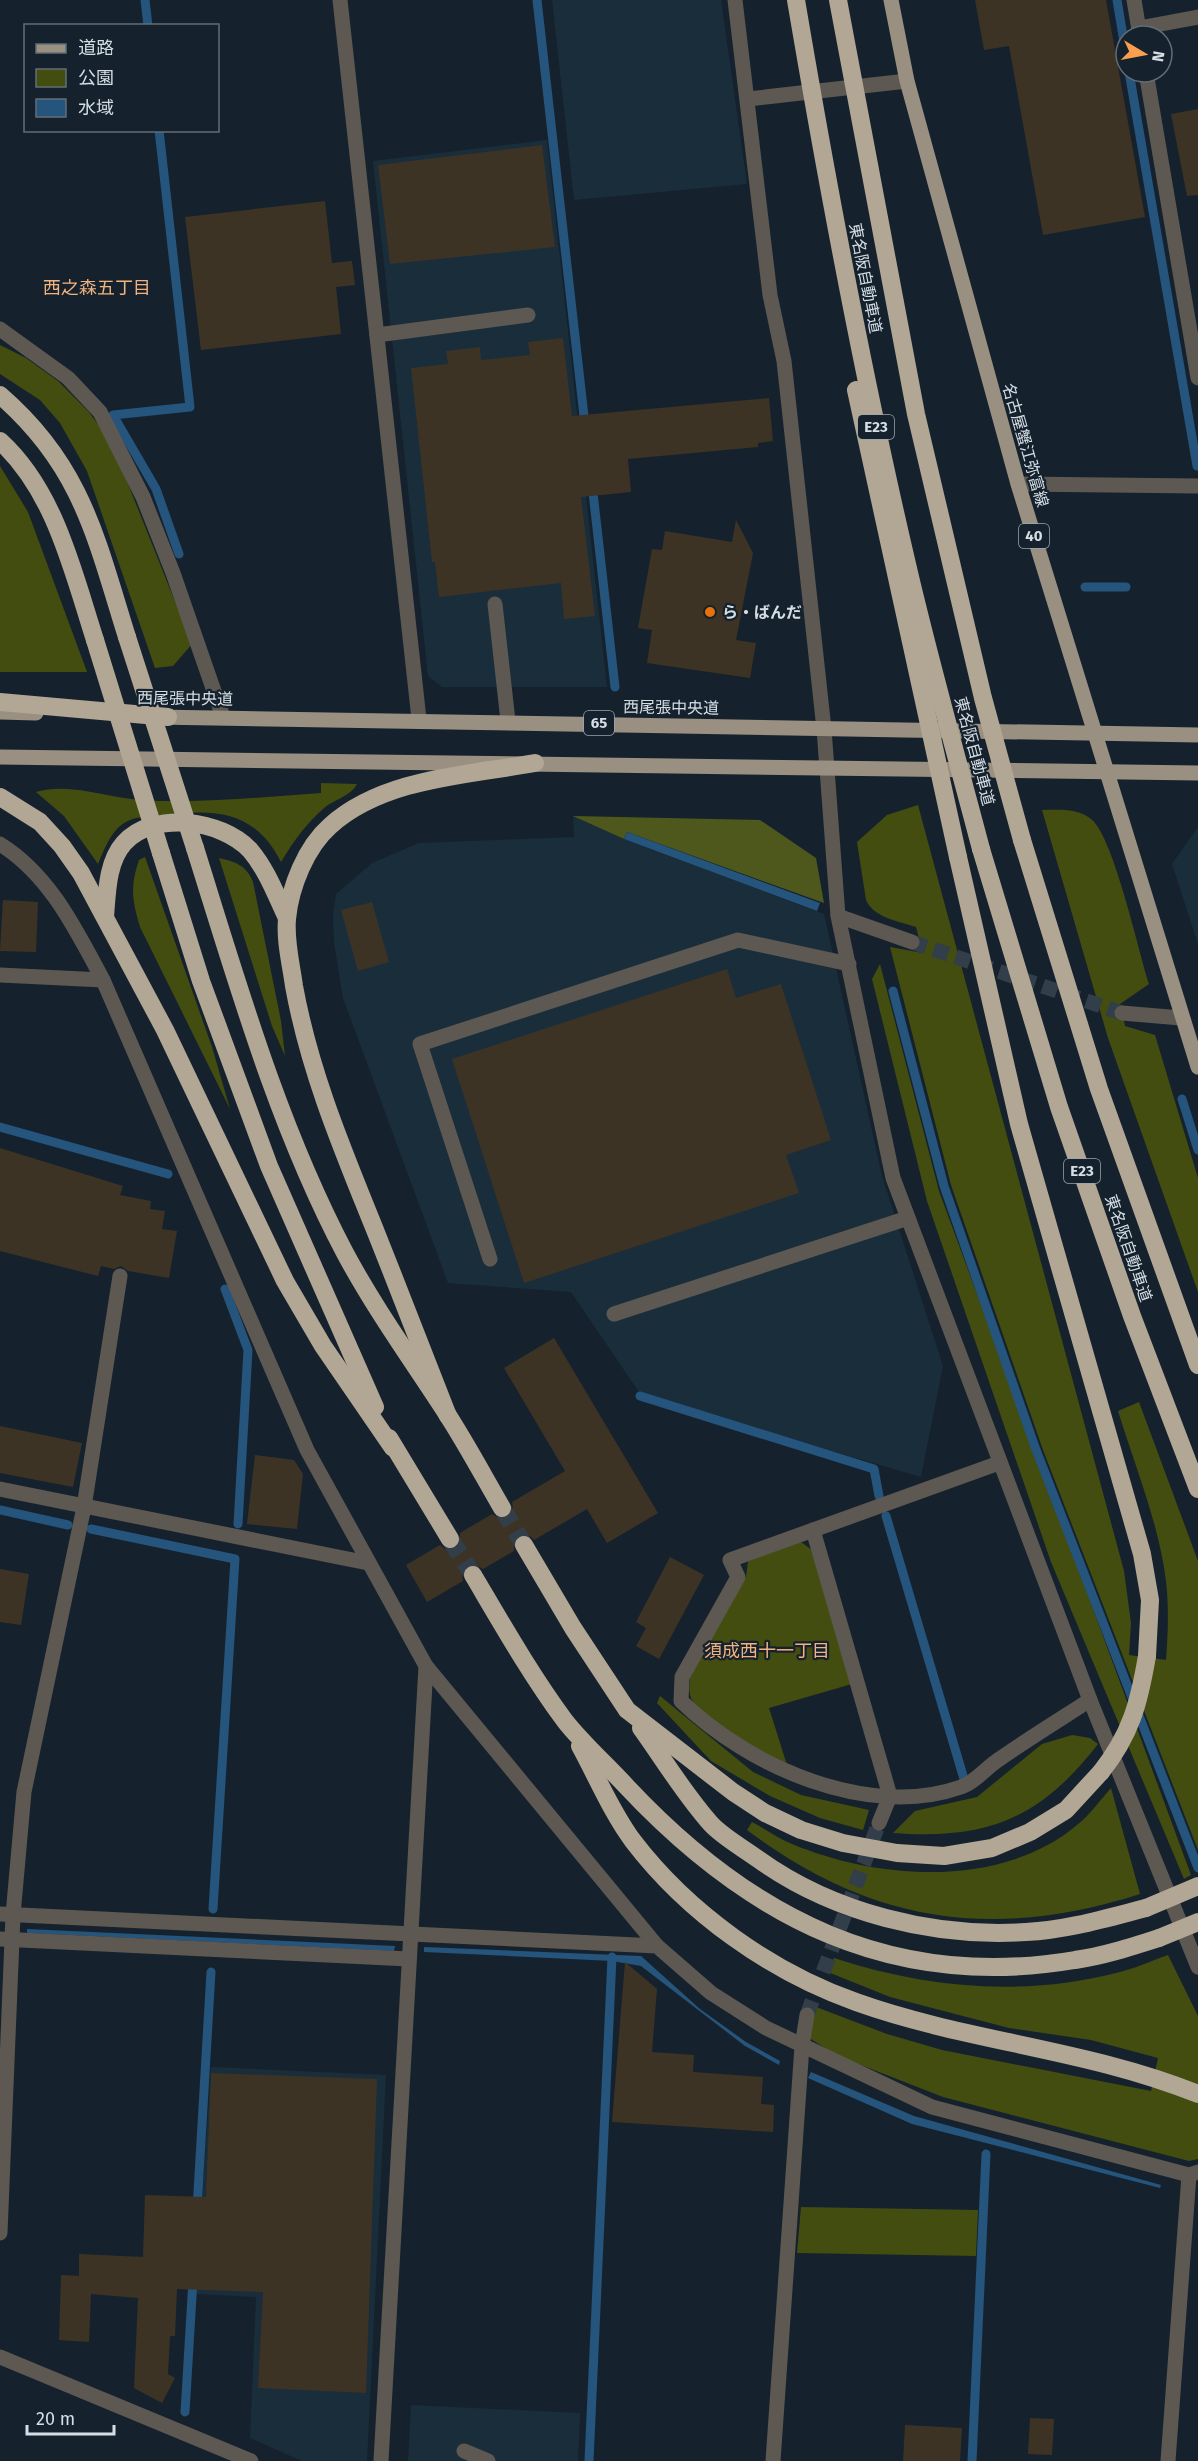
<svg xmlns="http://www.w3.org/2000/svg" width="1198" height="2461" font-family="'Fira Sans','Noto Sans JP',sans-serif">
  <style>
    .built { fill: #1a2d3b }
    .green { fill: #434d10 }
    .forest { fill: #4e581c }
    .water { fill: #25547c }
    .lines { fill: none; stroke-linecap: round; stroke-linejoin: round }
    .stream { stroke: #25547c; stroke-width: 9 }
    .building { fill: #3d3325 }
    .minor-tunnel { stroke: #323e49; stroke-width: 15; stroke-dasharray: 15 8; stroke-linecap: butt }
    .motorway-tunnel { stroke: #323e49; stroke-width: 18; stroke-dasharray: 18 9; stroke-linecap: butt }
    .service { stroke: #5d5851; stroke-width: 15 }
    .minor { stroke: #5d5851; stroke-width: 15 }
    .tertiary { stroke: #5d5851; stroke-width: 15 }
    .primary { stroke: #999081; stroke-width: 15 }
    .motorway { stroke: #b2a694; stroke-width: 18 }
    .motorway-bridge { stroke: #b2a694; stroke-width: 18 }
    .food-dot { fill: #e8710a; stroke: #15222d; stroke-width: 2 }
    .labels { text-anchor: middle; stroke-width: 4.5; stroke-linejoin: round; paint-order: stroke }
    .shield { fill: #15222d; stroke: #9ba6ae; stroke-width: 1.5 }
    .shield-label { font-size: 15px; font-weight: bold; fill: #d5dee5 }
    .street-label { font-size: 16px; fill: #d5dee5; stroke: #15222d }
    .poi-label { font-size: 16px; font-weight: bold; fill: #d5dee5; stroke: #15222d; text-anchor: start }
    .neighbourhood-label { font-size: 18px; fill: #f1b27f; stroke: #15222d }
  </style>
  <rect width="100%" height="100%" fill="#15222d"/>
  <g class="built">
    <path d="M552,0H721L747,184L574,200Z"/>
    <path d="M547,140L607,687H442L428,676L373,161Z"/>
    <path d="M573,816L624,839L824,914L882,1176L943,1366L921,1477L641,1395L571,1292L448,1283L343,998L334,943L333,916L336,894L372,863L419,843L574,837Z"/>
    <path d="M1198,827V944L1172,864Z"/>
    <path d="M211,2067L386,2075L367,2461H302L250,2438L256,2297L196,2294Z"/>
    <path d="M411,2405L580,2413L578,2461H408Z"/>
  </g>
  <g class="green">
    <path d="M0,345L26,358L58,381L89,412L112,444L192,644L173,666L155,668L87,471L60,423L40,400L0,374Z"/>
    <path d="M0,466L28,512L87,672H0Z"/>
    <path d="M321,783L357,784C350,797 334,799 323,809C305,825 293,842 281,862C255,810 213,808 162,816C152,817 139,816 130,820C112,827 105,848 98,864L64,816L36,792C70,782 107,798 141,800C201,804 261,797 321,793Z"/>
    <path d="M918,805L1124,1571L1131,1623L1129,1655L1166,1660C1168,1634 1169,1608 1166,1581C1159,1524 1135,1466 1118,1411L1139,1402L1198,1561V1850L1043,1450L951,1185L890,947L923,953L916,927C898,921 874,918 866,900L857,842L887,815Z"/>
    <path d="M1042,810C1059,810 1077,808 1091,819C1113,835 1139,953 1149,984L1120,1004L1125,1026L1155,1035L1198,1178V1292L1108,1038Z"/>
    <path d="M145,857L212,1047L230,1109L140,927C132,900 130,887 139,860Z"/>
    <path d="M219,858C236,862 246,865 253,882L281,1021L285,1056L272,1026Z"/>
    <path d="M880,964L939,1191L1191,1875L1184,1879L1051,1562L927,1201L872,979Z"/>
    <path d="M801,1542L812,1550L852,1684L769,1708L787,1765C764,1753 701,1721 691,1698C688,1690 690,1683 690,1675L746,1577L748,1561Z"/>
    <path d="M660,1696L753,1772L801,1795L869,1810L863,1830L820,1818L770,1796L711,1761L657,1703Z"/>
    <path d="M1072,1735L1090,1738L1098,1744C1040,1819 987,1840 893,1833L915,1811L977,1797L1042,1744Z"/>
    <path d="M1111,1788L1140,1894C993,1941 871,1923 747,1830L752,1822C765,1829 778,1838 792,1844C878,1880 1001,1889 1077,1825C1090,1815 1100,1800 1111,1788Z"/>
    <path d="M1168,1955L1198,2016V2159L1189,2161L943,2097L838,2056L809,2038L816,2007L887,2034L942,2050L1151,2091L1158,2058L1091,2040L1009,2028L890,1997L828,1972L834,1958C925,1988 1022,1997 1116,1973C1134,1969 1151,1961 1168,1955Z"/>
    <path d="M801,2207L978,2210L976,2256L797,2253Z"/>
  </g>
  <path class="forest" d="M573,816L760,820L816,858L824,903L627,832L624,839Z"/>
  <g class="water">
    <path d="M627,832L820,903L817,911L624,839Z"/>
    <path d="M27,1929L395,1946L394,1951L27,1933Z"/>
    <path d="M424,1947L641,1956L700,2009L746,2042L780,2061L779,2065L745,2046L641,1966L612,1961L424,1952Z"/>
    <path d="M811,2072L914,2116L1161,2185L1160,2188L912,2124L808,2078Z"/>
  </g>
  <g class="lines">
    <g class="stream">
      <path d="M145,0L148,26"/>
      <path d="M537,0L585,425"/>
      <path d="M1117,0L1126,54"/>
      <path d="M1129,72L1197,466"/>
      <path d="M159,130L190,407L113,415L156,489L179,554"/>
      <path d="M592,484L615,687"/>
      <path d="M1085,587H1126"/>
      <path d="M893,991L944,1186L1035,1447L1198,1868"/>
      <path d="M1182,1099L1198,1150"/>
      <path d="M0,1127L168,1174"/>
      <path d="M225,1289L248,1350L238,1524"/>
      <path d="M640,1396L874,1469L879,1496"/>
      <path d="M0,1510L68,1525"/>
      <path d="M886,1516L964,1779"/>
      <path d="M91,1529L235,1559L213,1909"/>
      <path d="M197,2209L211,1972"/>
      <path d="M185,2412L193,2280"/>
      <path d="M589,2461L612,1957"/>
      <path d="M972,2461L986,2154"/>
    </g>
  </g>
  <g class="building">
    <path d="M975,0H1106L1145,217L1043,235L1009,46L984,50Z"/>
    <path d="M1198,109V195L1187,196L1171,114Z"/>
    <path d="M542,145L555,247L390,264L378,165Z"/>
    <path d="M325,201L332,263L352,261L355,285L336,287L341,334L201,350L185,217Z"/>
    <path d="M563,338L572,416L769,398L773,441L758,443V447L628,459L631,492L581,497L595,616L564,619L561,583L439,597L435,562H432L411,368L448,364L446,351L480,347L481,360L530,355L528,342Z"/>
    <path d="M736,520L753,553L736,640L756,643L750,678L647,663L652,630L638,628L652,549L662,550L665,531L732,542Z"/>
    <path d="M3,900L38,902L36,952L0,951Z"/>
    <path d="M372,902L389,962L358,971L341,910Z"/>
    <path d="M727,969L736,998L781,984L831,1140L786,1155L799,1193L524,1283L452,1059Z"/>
    <path d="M0,1148L123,1186L120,1195L151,1201L150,1209L165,1211L162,1229L177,1231L169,1278L128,1271L121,1266L114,1269L101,1266L98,1276L0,1251Z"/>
    <path d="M554,1338L658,1513L607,1543L587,1509L534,1540L529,1535H519L514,1540V1551L483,1569L473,1564L467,1566L462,1575L463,1581L427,1602L406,1565L440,1545L445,1549H455L460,1544V1533L492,1514L501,1519L508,1517L513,1509L512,1502L565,1471L504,1368Z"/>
    <path d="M0,1426L82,1443L73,1487L0,1473Z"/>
    <path d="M255,1455L294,1460L303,1474L297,1529L247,1524Z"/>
    <path d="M670,1557L704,1575L659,1659L636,1646L646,1628L636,1622Z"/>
    <path d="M0,1569L29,1574L21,1625L0,1622Z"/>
    <path d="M625,1962L657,1989L652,2052L694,2055L693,2072L763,2077L761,2104L774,2105L773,2132L612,2122Z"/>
    <path d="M211,2073L377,2079L366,2393L258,2388L263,2292L177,2289L175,2336H170L168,2374L175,2378L162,2403L134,2388L138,2298L91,2294L89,2342L59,2340L61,2275L79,2276V2254L143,2257L145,2195L206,2197Z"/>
    <path d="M1030,2418L1054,2419L1052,2455L1028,2454Z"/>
    <path d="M905,2425L962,2428L960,2461H903Z"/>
  </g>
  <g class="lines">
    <g class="minor-tunnel">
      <path d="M912,942L1122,1013"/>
      <path d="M807,2015L879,1823"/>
    </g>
    <g class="motorway-tunnel">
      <path d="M502,1508L524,1545"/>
      <path d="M450,1539L473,1575"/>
    </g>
    <g class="service">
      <path d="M1139,28L1198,17"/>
      <path d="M377,335L528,315"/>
      <path d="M495,604L508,721"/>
      <path d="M490,1259L420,1044L738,940L849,964"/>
      <path d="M614,1314L908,1218"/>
      <path d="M84,1507L120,1276"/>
      <path d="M464,2451L488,2461"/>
    </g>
    <g class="minor">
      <path d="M340,0L419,719"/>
      <path d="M735,0L770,295L784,361L824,729L838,916L893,1178L1090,1700L1198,1967"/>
      <path d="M1134,0L1140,36"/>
      <path d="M1146,72L1198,378"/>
      <path d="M748,99L907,81"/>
      <path d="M0,329L68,378L100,412L143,497L173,573L223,717"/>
      <path d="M1018,484L1198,486"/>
      <path d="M0,844C50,875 76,930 103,980L307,1450L426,1666L657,1946"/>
      <path d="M838,916L912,942"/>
      <path d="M0,975L103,980"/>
      <path d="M1122,1013L1181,1018"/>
      <path d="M999,1463L730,1560L738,1577L682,1677L681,1701C748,1766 868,1820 961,1787C974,1783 986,1768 998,1760C1028,1739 1059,1720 1090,1700"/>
      <path d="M0,1489L368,1563"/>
      <path d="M813,1530L890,1796L879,1823"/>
      <path d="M0,1914L657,1946L711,1993L766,2028L932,2107L1189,2175"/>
      <path d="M0,1939L409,1959"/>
      <path d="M0,2233L13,1915L24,1792L84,1507"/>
      <path d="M381,2461L426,1666"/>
      <path d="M773,2461L802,2046L807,2015"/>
      <path d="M1168,2461L1189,2175L1198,2172"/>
    </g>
    <path class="tertiary" d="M0,2357L251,2461"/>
    <g class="primary">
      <path d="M891,0L907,81L1018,484L1198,1067"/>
      <path d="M0,712L36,713"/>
      <path d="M156,717L1198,735"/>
      <path d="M0,757L1198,773"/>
    </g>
    <g class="motorway">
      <path d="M0,395C82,466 96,538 127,637"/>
      <path d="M0,441C55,491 73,572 95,640"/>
      <path d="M0,702L168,717"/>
      <path d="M0,797L40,822L62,846L81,873L165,1030L285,1281L323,1346L393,1448"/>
      <path d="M1022,840L1099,1089L1198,1365"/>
      <path d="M195,848C238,985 278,1126 345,1253C375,1309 412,1360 447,1414C467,1445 484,1477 502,1508"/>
      <path d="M981,849L1059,1107L1132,1316L1198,1489"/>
      <path d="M161,853L201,981L269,1166L375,1407"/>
      <path d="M958,857L1019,1124L1142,1554L1150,1600L1147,1656"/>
      <path d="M105,917C107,893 107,862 124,843C154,810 222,820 250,850C267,870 276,895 287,918"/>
      <path d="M448,1416C424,1355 401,1295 377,1235C344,1153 310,1074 294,986C291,964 285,941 287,919C290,887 306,847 330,826C383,778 468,775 535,763"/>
      <path d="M389,1438L450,1539"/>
      <path d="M524,1545L573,1628L627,1710L733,1792L765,1813L801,1830L843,1843L897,1853L944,1856L992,1848L1030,1832L1066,1810L1101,1772"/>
      <path d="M473,1575C502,1624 531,1675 565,1721C583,1744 607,1765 627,1787C750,1918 892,1991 1075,1960C1103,1956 1131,1947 1159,1938"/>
      <path d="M641,1728C664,1760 685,1795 711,1824C723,1837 743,1848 758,1859C833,1913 934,1938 1026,1932C1067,1930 1107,1918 1146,1908"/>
      <path d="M580,1746C597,1777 612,1813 633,1841C688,1913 771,1972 856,2002C968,2042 1087,2049 1198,2094"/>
    </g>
    <g class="motorway-bridge">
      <path d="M796,0C828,189 863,377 907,564C929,659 956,754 981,849"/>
      <path d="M838,0L916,414L983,698L1022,840"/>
      <path d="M856,390L958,857"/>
      <path d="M127,637L195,848"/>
      <path d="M95,640L161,853"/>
      <path d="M1101,1772C1131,1734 1139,1703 1147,1656"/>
      <path d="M1146,1908L1198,1886"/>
      <path d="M1159,1938L1198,1922"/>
    </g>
  </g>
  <circle class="food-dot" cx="710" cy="612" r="6"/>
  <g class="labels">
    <g class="shield">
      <rect x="858" y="415" width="36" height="24" rx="4.5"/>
      <rect x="1019" y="524" width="30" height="24" rx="4.5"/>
      <rect x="584" y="711" width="30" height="24" rx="4.5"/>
      <rect x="1064" y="1159" width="36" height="24" rx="4.5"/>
    </g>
    <g class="shield-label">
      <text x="876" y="432">E23</text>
      <text x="1034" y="541">40</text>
      <text x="599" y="728">65</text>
      <text x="1082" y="1176">E23</text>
    </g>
    <g class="street-label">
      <text transform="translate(866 278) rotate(79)" y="6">東名阪自動車道</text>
      <text transform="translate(1026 445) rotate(74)" y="6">名古屋蟹江弥富線</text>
      <text transform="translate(185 698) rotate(1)" y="6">西尾張中央道</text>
      <text transform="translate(671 707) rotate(1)" y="6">西尾張中央道</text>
      <text transform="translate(975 751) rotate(75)" y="6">東名阪自動車道</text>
      <text transform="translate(1129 1248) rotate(71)" y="6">東名阪自動車道</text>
    </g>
    <g class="poi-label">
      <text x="722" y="618">ら・ばんだ</text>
    </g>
    <g class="neighbourhood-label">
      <text x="97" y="294">西之森五丁目</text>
      <text x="767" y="1657">須成西十一丁目</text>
    </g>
  </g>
  <rect x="24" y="24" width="195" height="108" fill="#15222d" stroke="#626d77" stroke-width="1.5"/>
  <rect x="36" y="44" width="30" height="9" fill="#999081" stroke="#626d77" stroke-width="1.5"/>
  <text x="78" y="54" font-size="18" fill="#d5dee5">道路</text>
  <rect x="36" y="69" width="30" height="18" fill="#434d10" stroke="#626d77" stroke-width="1.5"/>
  <text x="78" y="84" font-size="18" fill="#d5dee5">公園</text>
  <rect x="36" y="99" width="30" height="18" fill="#25547c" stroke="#626d77" stroke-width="1.5"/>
  <text x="78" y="114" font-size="18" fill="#d5dee5">水域</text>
  <g transform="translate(1144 54) rotate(100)"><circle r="28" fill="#15222d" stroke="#626d77" stroke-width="1.5"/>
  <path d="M0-4.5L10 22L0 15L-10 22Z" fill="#fa9f4f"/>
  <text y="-9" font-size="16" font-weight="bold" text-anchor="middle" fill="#d5dee5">N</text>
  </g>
  <path d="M27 2425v9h87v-9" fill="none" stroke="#d5dee5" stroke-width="3"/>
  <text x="36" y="2425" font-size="18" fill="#d5dee5" stroke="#15222d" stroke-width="4.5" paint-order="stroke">20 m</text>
</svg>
